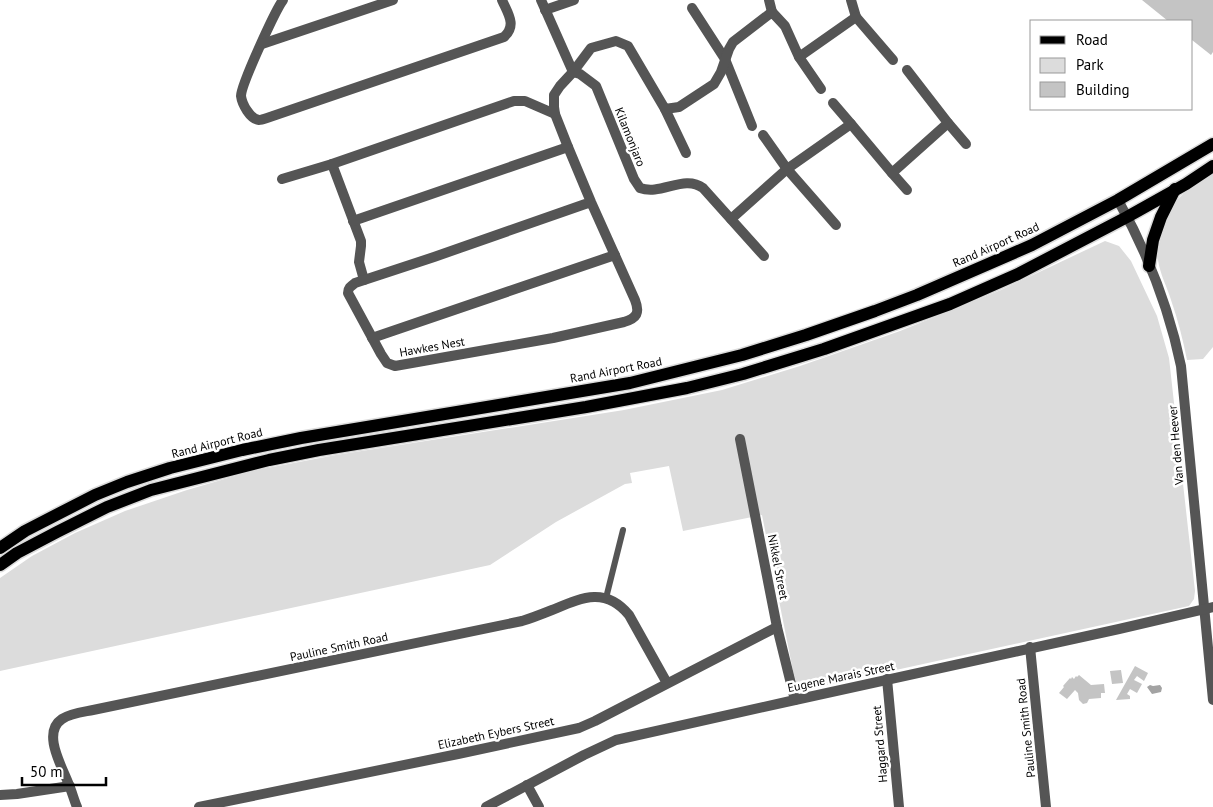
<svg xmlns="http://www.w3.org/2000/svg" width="1213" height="807" font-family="'PT Sans',sans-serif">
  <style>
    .green { fill: #dcdcdc }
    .water { fill: #a3a3a3 }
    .building { fill: #c4c4c4 }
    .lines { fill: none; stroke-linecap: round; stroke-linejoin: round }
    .primary-casing { stroke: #dbdbdb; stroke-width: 15 }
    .service { stroke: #555; stroke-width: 6 }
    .minor { stroke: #555; stroke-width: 10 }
    .primary { stroke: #000; stroke-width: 12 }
    .labels { text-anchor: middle; stroke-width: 5; stroke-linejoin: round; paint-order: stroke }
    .street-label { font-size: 12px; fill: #000; stroke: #fff }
  </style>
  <rect width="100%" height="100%" fill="#fff"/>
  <g class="green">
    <path d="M1213,174V347L1203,359L1187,360C1183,340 1178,320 1171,300C1167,287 1160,274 1158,260C1156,241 1168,208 1181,196C1188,189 1204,180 1213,174Z"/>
    <path d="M1105,241L1119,246L1131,261L1157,316L1169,358L1195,591L1194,599L1189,606L809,689H803L797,685L793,671L762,515L683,531L669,466L630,473L632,483L625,484L556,522L490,565L0,671V578L32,556L75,533L125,511L187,490L252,471L336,455L624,410L722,390L800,366L900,331L1001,290Z"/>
  </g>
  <path class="water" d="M1150,685L1153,686L1160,685L1162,688L1161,692L1152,694L1147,687Z"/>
  <g class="building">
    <path d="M1142,0H1213V52L1211,55L1192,40V21H1168Z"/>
    <path d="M1135,666L1148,673L1144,681L1137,676L1134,680L1142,684L1137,693L1130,689L1127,694L1130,696V699L1116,700Z"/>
    <path d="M1121,670L1123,683L1112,684L1110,671Z"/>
    <path d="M1079,675L1091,685L1104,684L1105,693H1101V698L1089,699L1087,703L1083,704L1079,700L1078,693L1075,690L1067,699L1059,693L1064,687L1063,686L1070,678L1071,679L1072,677L1074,679L1076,676L1077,677Z"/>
  </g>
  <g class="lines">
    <defs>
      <g id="primary">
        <path d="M1149,266L1153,240L1161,217L1175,189"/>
        <path d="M0,548L25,531L95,495L127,482L170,468L242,450L301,438L630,383L742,355L806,335L875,311L917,295L1032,245L1118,200L1213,144"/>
        <path d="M0,565L17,553L57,532L107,507L151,490L269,460L319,450L586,407L687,388L743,374L824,349L950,304L1018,274L1127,217L1186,184L1213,166"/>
      </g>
    </defs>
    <use href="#primary" class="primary-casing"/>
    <path class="service" d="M606,598L623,530"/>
    <g class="minor">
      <path d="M283,0C275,11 241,85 241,96C242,104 250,119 259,120C261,120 264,119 267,118L504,37C517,25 508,14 502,0"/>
      <path d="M541,0L573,72"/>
      <path d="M769,0L772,12"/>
      <path d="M851,0L856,17"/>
      <path d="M692,8L725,59L752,126"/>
      <path d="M545,10L574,0"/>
      <path d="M262,44L393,0"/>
      <path d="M799,57L821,89"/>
      <path d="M573,72L580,74L596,86L634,179L640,188C661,196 684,174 703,188L764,256"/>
      <path d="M833,103L851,124"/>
      <path d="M665,109L686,153"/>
      <path d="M948,123L966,144"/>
      <path d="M763,135L787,169L836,225"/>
      <path d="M332,164L361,241V246L359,262L364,280"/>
      <path d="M892,173L907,190"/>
      <path d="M282,179L332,164L514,101H525L555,114"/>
      <path d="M1118,200C1147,252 1169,308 1181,366L1213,700"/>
      <path d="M591,202L434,257L355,283C351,286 348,288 348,293L381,354L387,363L395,366L553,338L624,322C637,318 640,313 635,300L591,202L568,147L555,114L554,107V95L560,86L573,72L591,48L616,41L628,46L665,109L679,107L714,84L721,72L729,49L733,42L772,12L785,26L799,57L856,17L893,60"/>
      <path d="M731,219L787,169L851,124L892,173L948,123L907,70"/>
      <path d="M353,221L568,147"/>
      <path d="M372,338L615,255"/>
      <path d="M740,439L777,627L795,700"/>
      <path d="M1030,647L1046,807"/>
      <path d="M887,679L899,807"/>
      <path d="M527,785L539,807"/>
      <path d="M0,795L17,794L70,786"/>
      <path d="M77,807C74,800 72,792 69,785C63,768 41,733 62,719C71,713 83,712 93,710L522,621C532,618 542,614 552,610C581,598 605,586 629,615L667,683"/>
      <path d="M199,807L458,754L579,728L595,721L777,627"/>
      <path d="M486,807L584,755L616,740L795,700L1119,629L1213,607"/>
    </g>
    <use href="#primary" class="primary"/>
  </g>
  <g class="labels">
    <g class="street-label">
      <text transform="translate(630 137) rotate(68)" y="4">Kilamonjaro</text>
      <text transform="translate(996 245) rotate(-24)" y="4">Rand Airport Road</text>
      <text transform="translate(432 347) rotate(-10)" y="4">Hawkes Nest</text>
      <text transform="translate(616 370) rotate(-11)" y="4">Rand Airport Road</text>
      <text transform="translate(217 443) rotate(-14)" y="4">Rand Airport Road</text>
      <text transform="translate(1176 445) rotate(-95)" y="4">Van den Heever</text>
      <text transform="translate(778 567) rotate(79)" y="4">Nikkel Street</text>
      <text transform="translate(339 647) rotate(-12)" y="4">Pauline Smith Road</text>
      <text transform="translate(841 677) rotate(-12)" y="4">Eugene Marais Street</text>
      <text transform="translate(1026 728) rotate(-96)" y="4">Pauline Smith Road</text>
      <text transform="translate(496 733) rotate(-12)" y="4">Elizabeth Eybers Street</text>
      <text transform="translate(880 744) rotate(-95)" y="4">Haggard Street</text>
    </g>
  </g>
  <rect x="1030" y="20" width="162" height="90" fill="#ffffff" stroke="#999999"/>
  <rect x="1040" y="36" width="25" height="8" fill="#000000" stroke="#999999"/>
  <text x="1076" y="45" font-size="15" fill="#000000">Road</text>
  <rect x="1040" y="58" width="25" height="15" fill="#dcdcdc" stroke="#999999"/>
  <text x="1076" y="70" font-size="15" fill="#000000">Park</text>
  <rect x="1040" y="82" width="25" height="15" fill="#c4c4c4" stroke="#999999"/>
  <text x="1076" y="95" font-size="15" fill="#000000">Building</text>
  <path d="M22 777v8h84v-8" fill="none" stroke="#000000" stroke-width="2.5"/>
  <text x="30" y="777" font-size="15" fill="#000000" stroke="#ffffff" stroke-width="4" paint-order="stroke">50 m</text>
</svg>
